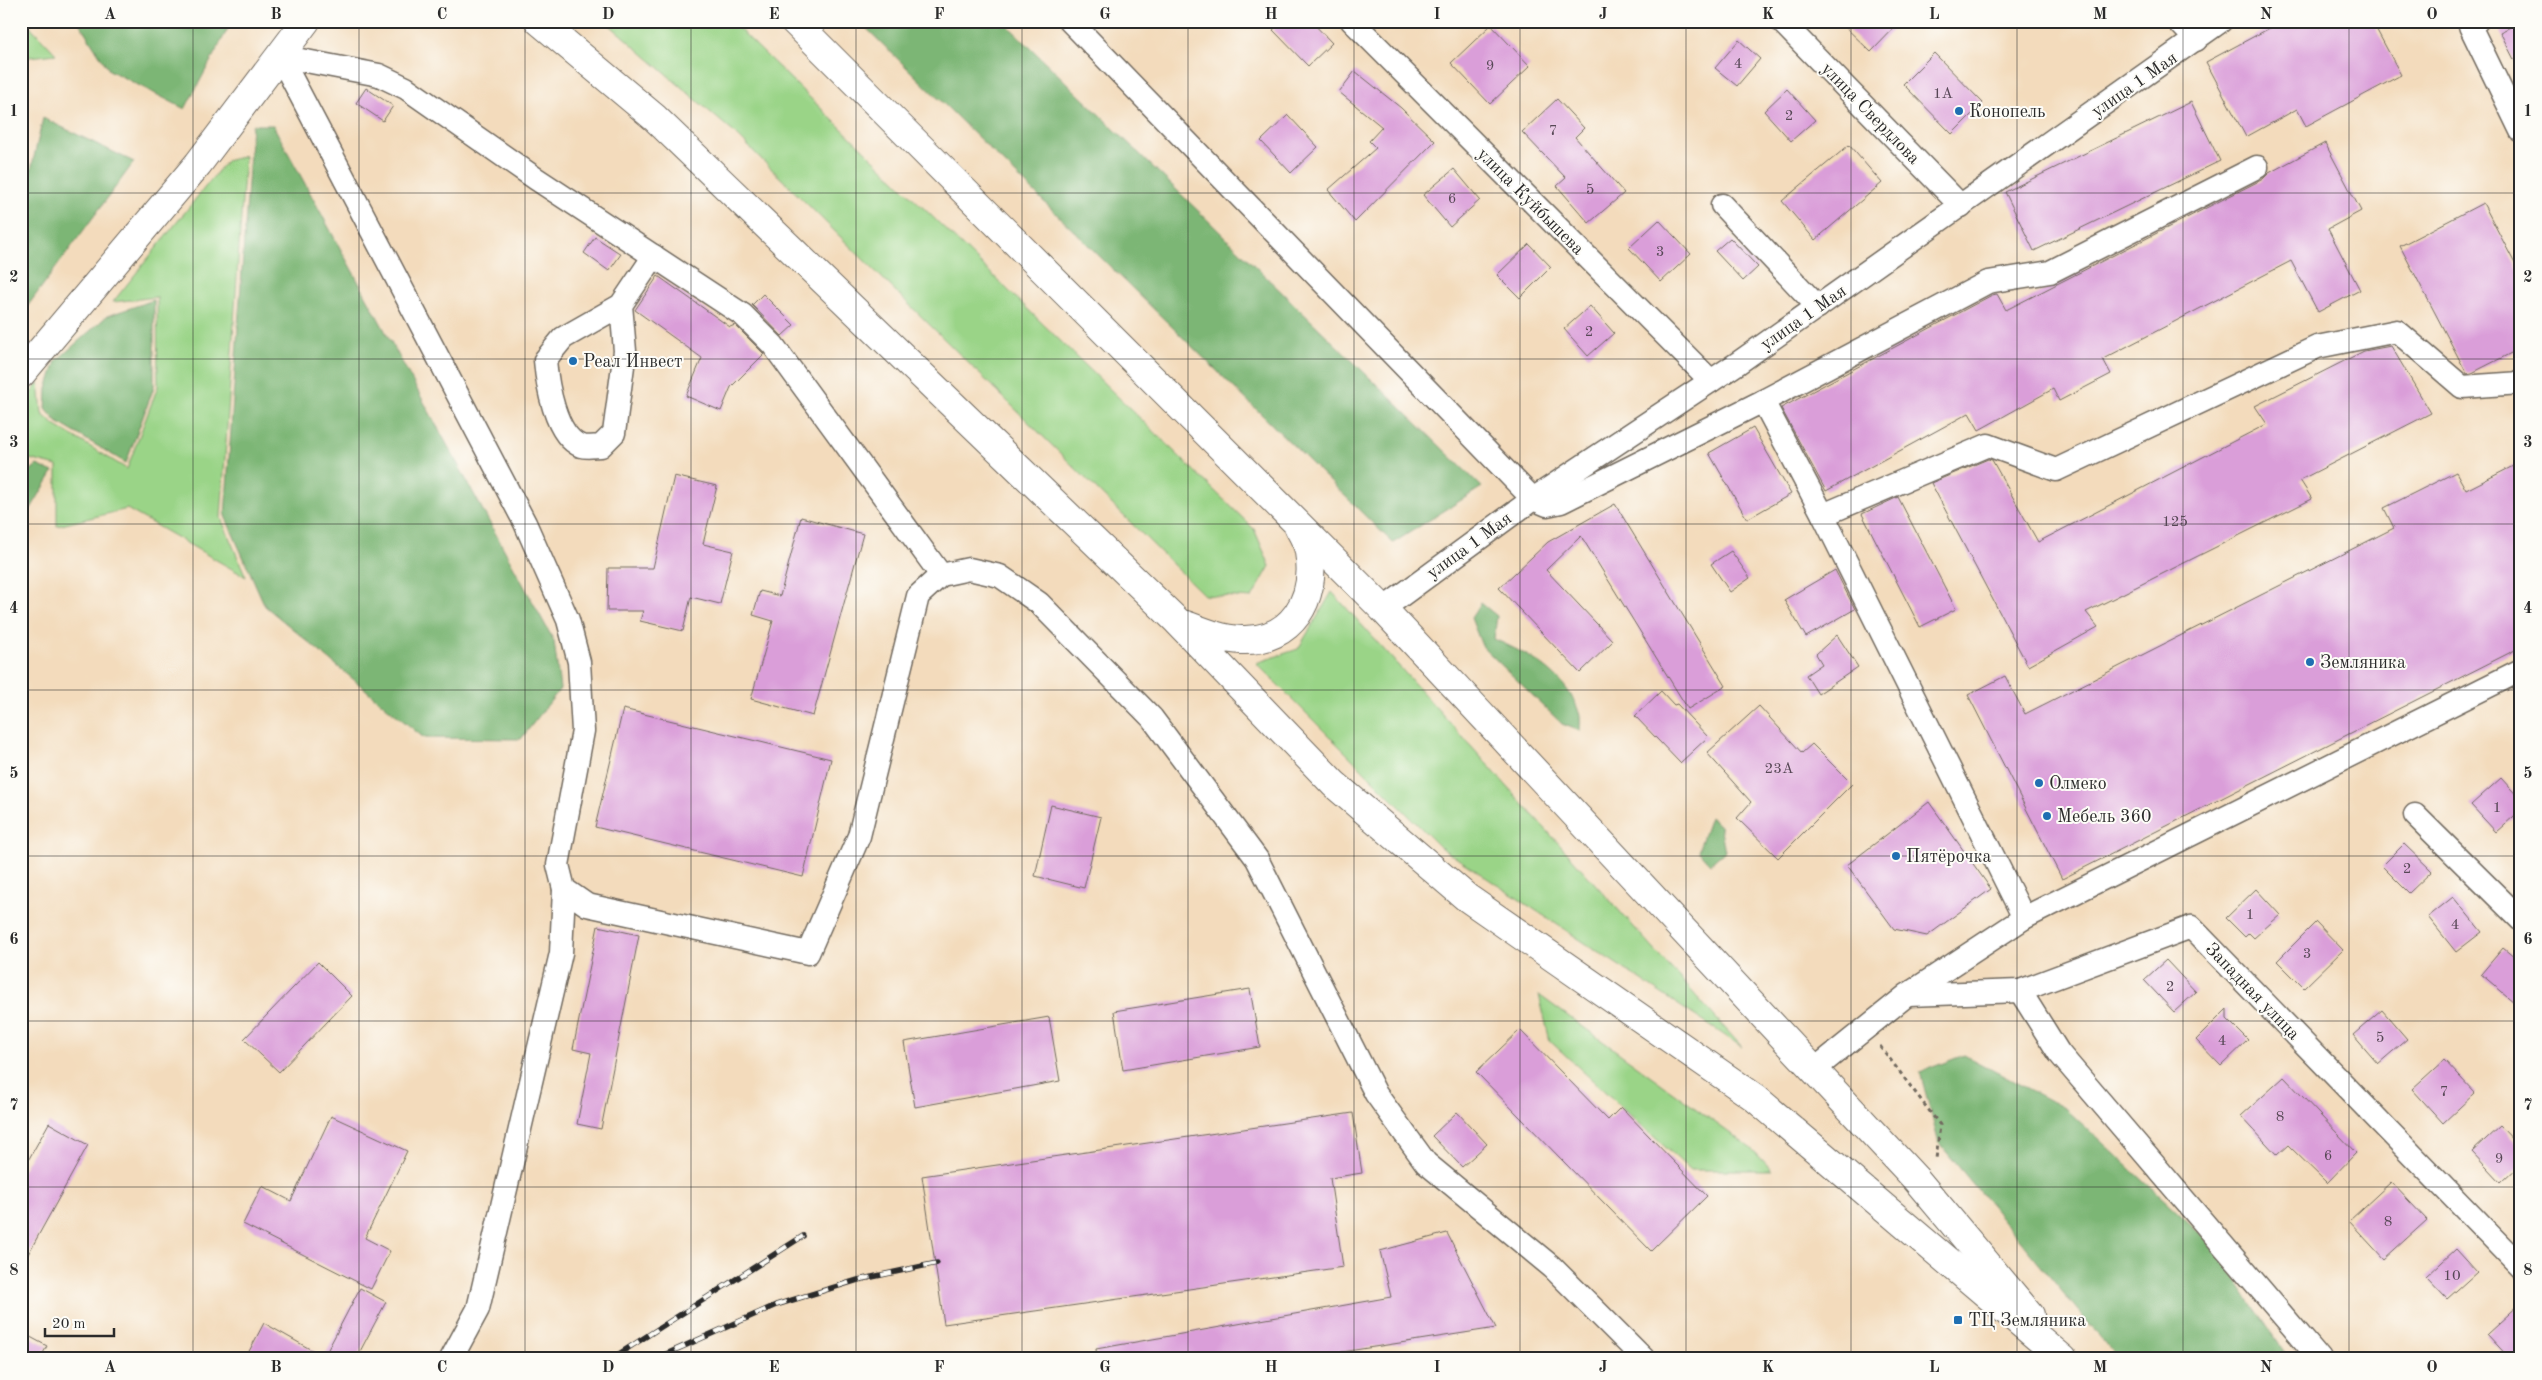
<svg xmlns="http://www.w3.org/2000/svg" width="2542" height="1380" font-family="'Old Standard TT',serif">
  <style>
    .green { fill: #9ad487; stroke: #628059 }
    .forest { fill: #7bb674; stroke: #537050 }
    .building { fill: #da9ed9 }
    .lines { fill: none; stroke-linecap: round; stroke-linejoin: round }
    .minor-casing { stroke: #71695e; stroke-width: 25 }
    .major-casing { stroke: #71695e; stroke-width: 30 }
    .path { stroke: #71695e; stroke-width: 3; stroke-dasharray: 4 4; stroke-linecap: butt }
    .minor { stroke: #fff; stroke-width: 22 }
    .major { stroke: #fff; stroke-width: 28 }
    .rail-casing { stroke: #2b2b2b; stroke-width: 5.5 }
    .rail { stroke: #fdfcf7; stroke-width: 4; stroke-dasharray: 11; stroke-linecap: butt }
    .grid { fill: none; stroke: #2b2b2b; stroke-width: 1; stroke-opacity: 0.55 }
    .poi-dot { fill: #1f6fb2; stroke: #fdfcf7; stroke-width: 2 }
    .labels { text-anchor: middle; stroke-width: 4; stroke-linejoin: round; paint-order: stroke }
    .number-label { font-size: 15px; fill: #574856 }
    .street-label { font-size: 18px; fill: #2b2b2b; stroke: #fdfcf7 }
    .poi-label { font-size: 18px; fill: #2b2b2b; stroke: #fdfcf7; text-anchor: start }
    .neatline { fill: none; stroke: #2b2b2b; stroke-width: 2 }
    .grid-label { font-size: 16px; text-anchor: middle; font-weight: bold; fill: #2b2b2b }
  </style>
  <rect width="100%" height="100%" fill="#fdfcf7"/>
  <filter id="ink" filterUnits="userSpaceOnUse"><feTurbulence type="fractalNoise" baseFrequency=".02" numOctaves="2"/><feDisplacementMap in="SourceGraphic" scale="10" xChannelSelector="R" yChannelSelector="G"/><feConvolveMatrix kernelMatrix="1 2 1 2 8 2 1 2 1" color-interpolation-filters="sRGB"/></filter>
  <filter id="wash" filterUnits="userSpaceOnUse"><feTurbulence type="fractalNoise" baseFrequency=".0096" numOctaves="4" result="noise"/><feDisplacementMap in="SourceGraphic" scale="20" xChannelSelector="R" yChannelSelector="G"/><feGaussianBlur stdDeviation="1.12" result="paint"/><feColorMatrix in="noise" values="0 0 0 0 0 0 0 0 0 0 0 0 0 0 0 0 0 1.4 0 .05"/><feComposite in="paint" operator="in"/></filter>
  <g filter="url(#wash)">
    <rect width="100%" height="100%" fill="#f3dbbc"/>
    <g class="green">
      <path d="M21,21H25L56,54L21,58Z"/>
      <path d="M605,21H731L1254,529L1270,566L1252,598L1204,595L739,137Z"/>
      <path d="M245,156L221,518L246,577L127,509L57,526V466L30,459L21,466V407L39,382L42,414L56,426L127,469L158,386L157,297L113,302L226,161Z"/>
      <path d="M1332,592L1742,1047L1440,847L1256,663L1298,649Z"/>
      <path d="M1539,995L1753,1150L1772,1170H1690L1550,1041Z"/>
    </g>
    <g class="forest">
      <path d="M78,21H232L185,109L109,70Z"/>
      <path d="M859,21H1003L1482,487L1393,543Z"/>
      <path d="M43,118L134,162L21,315V213Z"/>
      <path d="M252,125H273L554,641L560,689L521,739L424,738L265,606L225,516Z"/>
      <path d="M154,300V387L126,463L57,422L46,409L47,389L56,361L107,316Z"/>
      <path d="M37,465L53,472L21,525V478Z"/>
      <path d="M1481,603L1497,616L1494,639C1528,654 1565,673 1579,712C1581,717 1580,725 1580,731L1562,724L1482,646L1471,618Z"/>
      <path d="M1710,817L1720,826L1725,851L1710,864L1698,851Z"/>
      <path d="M1964,1055L2066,1109L2211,1243L2289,1359H2122L2113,1353L1939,1143L1920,1072Z"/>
    </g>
    <g id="blocks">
      <g class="building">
        <path d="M1282,21H1311L1332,43L1308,66L1273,30Z"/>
        <path d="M1839,21H1901L1871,52Z"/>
        <path d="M2283,21H2372L2401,75L2306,126L2297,109L2246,137L2206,62Z"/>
        <path d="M2521,22V73L2500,32Z"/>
        <path d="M1491,25L1530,66L1490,104L1451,63Z"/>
        <path d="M1739,40L1760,59L1737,86L1715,68Z"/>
        <path d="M1934,53L1983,103L1952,134L1903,84Z"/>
        <path d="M1355,71L1401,108L1435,141L1355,222L1328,190L1376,148L1369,141L1382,127L1339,92Z"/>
        <path d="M366,88L393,106L383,121L356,103Z"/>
        <path d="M1787,89L1815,120L1791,141L1764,111Z"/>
        <path d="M1557,99L1584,128L1575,137L1624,193L1589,223L1557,186L1566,178L1522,132Z"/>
        <path d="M2191,102L2220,161L2034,251L2005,192Z"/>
        <path d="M1288,115L1318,147L1291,173L1261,141Z"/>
        <path d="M2325,143L2361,211L2328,229L2360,290L2318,312L2291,261L2103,359L2111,374L2059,401L2053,389L1979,430L1969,413L1826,491L1781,408L1992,295L1997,294L2006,310L2263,179L2269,173Z"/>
        <path d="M1849,145L1882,183L1815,240L1782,201Z"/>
        <path d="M1454,169L1480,200L1450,227L1423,195Z"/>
        <path d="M2483,203L2521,275V348L2472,373L2467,374L2400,246Z"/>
        <path d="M1659,220L1691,254L1661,282L1629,248Z"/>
        <path d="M595,237L621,254L609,271L584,253Z"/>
        <path d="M1730,238L1758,267L1743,281L1715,251Z"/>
        <path d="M1529,244L1551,267L1520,298L1497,275Z"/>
        <path d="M658,276L730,327L735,325L764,354L731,387L721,411L686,396L702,358L635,310Z"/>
        <path d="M763,294L794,325L782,336L752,305Z"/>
        <path d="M1590,306L1614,333L1588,356L1564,329Z"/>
        <path d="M2391,346L2431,413L2300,480L2312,499L2086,612L2098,627L2028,666L1931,483L1988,459L1992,460L2038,542L2267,424L2255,406L2364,351Z"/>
        <path d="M1753,428L1791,494L1747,519L1709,453Z"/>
        <path d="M2521,462V647L2062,879L1968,695L2005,676L2025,714L2394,528L2384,508L2456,472L2466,490Z"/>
        <path d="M674,476L717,486L703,544L733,551L720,604L691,597L683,631L640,621L643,611H607L608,568H653Z"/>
        <path d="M1898,497L1956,609L1920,627L1862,514Z"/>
        <path d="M1615,504L1726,686L1688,709L1581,536L1546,570L1613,641L1580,673L1499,588L1548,542Z"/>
        <path d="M801,517L863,534L813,716L751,699L773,621L753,615L760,591L780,596Z"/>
        <path d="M1731,551L1750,578L1730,592L1711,564Z"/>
        <path d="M1835,570L1855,609L1806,637L1784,600Z"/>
        <path d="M1837,635L1858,667L1818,694L1806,675L1822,664L1816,654Z"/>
        <path d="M1661,691L1674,705L1677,704L1708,737L1680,763L1635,716Z"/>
        <path d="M1759,706L1802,753L1812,744L1852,784L1778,858L1737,818L1751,802L1707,753Z"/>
        <path d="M623,709L831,759L803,877L595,827Z"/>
        <path d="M2501,778L2521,800V810L2496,832L2471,805Z"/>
        <path d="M1929,802L1991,889L1927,936L1894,929L1847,865Z"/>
        <path d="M1051,805L1101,817L1084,888L1035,876Z"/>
        <path d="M2404,844L2432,871L2409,893L2382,866Z"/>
        <path d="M2256,889L2280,915L2254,938L2249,933L2245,937L2226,918Z"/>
        <path d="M2453,897L2482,932L2456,952L2428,917Z"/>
        <path d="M2316,922L2343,950L2304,988L2277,961Z"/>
        <path d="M598,926L639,935L601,1129L577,1124L591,1053L573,1049Z"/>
        <path d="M2503,948L2521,963V1008L2481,974Z"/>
        <path d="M2166,960L2196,992L2174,1012L2144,980Z"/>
        <path d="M318,962L352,996L279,1072L244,1039Z"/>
        <path d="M1250,989L1260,1047L1123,1070L1114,1011Z"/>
        <path d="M2227,1009V1019L2248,1040L2221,1066L2196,1040Z"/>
        <path d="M2382,1010L2407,1039L2378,1064L2353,1035Z"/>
        <path d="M1049,1017L1060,1081L915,1107L904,1042Z"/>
        <path d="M1520,1030L1608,1120L1621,1107L1707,1196L1651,1251L1476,1072Z"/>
        <path d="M2444,1060L2475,1093L2443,1123L2412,1089Z"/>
        <path d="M2284,1077L2356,1153L2327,1183L2288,1145L2277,1155L2241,1116Z"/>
        <path d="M1457,1112L1487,1144L1462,1167L1432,1136Z"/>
        <path d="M1353,1113L1362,1173L1330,1178L1343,1267L944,1324L922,1176Z"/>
        <path d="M331,1116L407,1151L365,1238L390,1251L371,1289L243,1224L262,1186L291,1201Z"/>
        <path d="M49,1123L88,1145L21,1267V1173Z"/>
        <path d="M2500,1126L2521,1148V1164L2501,1183L2472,1152Z"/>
        <path d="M2391,1182L2427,1220L2384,1259L2349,1221Z"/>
        <path d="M1447,1233L1496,1328L1297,1359H1097L1096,1349L1391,1297L1380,1251Z"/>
        <path d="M2456,1249L2477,1272L2447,1299L2426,1277Z"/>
        <path d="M360,1288L386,1302L356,1359H245L264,1323L324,1357Z"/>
        <path d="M2521,1303V1359H2510L2487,1334Z"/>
        <path d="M21,1332L47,1346L40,1359H21Z"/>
      </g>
    </g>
  </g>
  <g filter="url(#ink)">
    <use href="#blocks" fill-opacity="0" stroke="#71695e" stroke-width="1"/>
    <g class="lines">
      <defs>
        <g id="minor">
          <path d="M1070,21L1533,499L1547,505L1561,502L1763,401L1988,282L2050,272L2257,167"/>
          <path d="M1352,21L1711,381"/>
          <path d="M1781,21L1961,206"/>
          <path d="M2178,21L2196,40"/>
          <path d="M2477,21L2470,26L2521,131"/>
          <path d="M280,56L525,523L568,620L579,662L583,731L558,865L564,889L587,905L808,953L859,836L918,596L941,575L969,569L1000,576L1039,603L1152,718L1257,859L1376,1094L1426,1163L1552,1267L1644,1359"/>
          <path d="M280,56L379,75L406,88L535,178L743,315L773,345L941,575"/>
          <path d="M1722,205L1818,307"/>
          <path d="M621,305L625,351L614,433L601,446C595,446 587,448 581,446C555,436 547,384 545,360L563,338L621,305L654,256"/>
          <path d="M1763,401L1823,515"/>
          <path d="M1383,609L1533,499L1738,363L2221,21"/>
          <path d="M2415,815L2521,920"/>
          <path d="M2024,918L1823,515L1988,445L2056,470L2317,347L2397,331L2462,387L2521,383"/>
          <path d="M2020,991L2059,1053L2320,1359"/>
          <path d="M1908,995L2020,991L2191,927L2521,1267"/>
          <path d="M1815,1069L1907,995L2024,918L2521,670"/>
          <path d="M451,1359L478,1309L561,953L564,889"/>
        </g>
        <g id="major">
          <path d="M539,21L655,118L1177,621L1334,784L1466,897L1754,1097L2063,1359"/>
          <path d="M794,21L1383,609L1915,1178L2030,1315"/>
          <path d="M21,374L198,164L306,21"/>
          <path d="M1186,625C1204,632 1221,639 1241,640C1292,642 1317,599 1309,552C1308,544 1303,535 1299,528"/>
        </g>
      </defs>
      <use href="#minor" class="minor-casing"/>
      <use href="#major" class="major-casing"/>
      <path class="path" d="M1880,1046L1940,1125L1936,1159"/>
      <use href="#minor" class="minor"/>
      <use href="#major" class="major"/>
      <defs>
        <g id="rail">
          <path d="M611,1359L803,1236"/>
          <path d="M655,1359L776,1305L858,1280L937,1263"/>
        </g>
      </defs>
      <use href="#rail" class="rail-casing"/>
      <use href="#rail" class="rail"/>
    </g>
  </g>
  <path class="grid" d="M193,21V1359M359,21V1359M525,21V1359M691,21V1359M856,21V1359M1022,21V1359M1188,21V1359M1354,21V1359M1520,21V1359M1686,21V1359M1851,21V1359M2017,21V1359M2183,21V1359M2349,21V1359M21,193H2521M21,359H2521M21,524H2521M21,690H2521M21,856H2521M21,1021H2521M21,1187H2521"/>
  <g class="poi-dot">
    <circle cx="1959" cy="111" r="5"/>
    <circle cx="573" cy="361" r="5"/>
    <circle cx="2310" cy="662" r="5"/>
    <circle cx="2039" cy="783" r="5"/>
    <circle cx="2047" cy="816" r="5"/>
    <circle cx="1896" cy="856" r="5"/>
    <rect x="1953" y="1315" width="10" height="10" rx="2.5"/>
  </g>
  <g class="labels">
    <g class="number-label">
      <text x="1738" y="68">4</text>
      <text x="1490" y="70">9</text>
      <text x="1943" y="98">1А</text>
      <text x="1789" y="120">2</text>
      <text x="1553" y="135">7</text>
      <text x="1590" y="194">5</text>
      <text x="1452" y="203">6</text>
      <text x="1660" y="256">3</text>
      <text x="1589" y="336">2</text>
      <text x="2175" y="526">125</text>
      <text x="1779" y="773">23А</text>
      <text x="2497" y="812">1</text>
      <text x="2407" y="873">2</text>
      <text x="2250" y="919">1</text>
      <text x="2455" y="929">4</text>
      <text x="2307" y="958">3</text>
      <text x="2170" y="991">2</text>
      <text x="2380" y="1042">5</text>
      <text x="2222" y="1045">4</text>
      <text x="2444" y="1096">7</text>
      <text x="2280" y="1121">8</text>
      <text x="2328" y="1160">6</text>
      <text x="2499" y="1163">9</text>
      <text x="2388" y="1226">8</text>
      <text x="2452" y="1280">10</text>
    </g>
    <g class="street-label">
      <text transform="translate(2134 84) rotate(-35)" y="6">улица 1 Мая</text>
      <text transform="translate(1871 113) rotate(46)" y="6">улица Свердлова</text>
      <text transform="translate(1531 201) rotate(45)" y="6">улица Куйбышева</text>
      <text transform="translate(1803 317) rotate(-35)" y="6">улица 1 Мая</text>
      <text transform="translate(1469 545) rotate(-36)" y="6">улица 1 Мая</text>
      <text transform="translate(2253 991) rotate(46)" y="6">Западная улица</text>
    </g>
    <g class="poi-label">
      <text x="1969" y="117">Конопель</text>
      <text x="583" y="367">Реал Инвест</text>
      <text x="2320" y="668">Земляника</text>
      <text x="2049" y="789">Олмеко</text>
      <text x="2057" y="822">Мебель 360</text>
      <text x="1906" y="862">Пятёрочка</text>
      <text x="1968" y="1326">ТЦ Земляника</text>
    </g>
  </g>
  <rect width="2542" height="1380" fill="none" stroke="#fdfcf7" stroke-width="55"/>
  <path d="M45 1328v8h69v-8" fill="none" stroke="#2b2b2b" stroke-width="2.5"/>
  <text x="52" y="1328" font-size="15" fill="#2b2b2b" stroke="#fdfcf7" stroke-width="4" paint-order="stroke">20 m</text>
  <rect x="28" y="28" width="2486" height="1324" class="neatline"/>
  <g class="grid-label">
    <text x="110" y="19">A</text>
    <text x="276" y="19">B</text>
    <text x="442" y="19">C</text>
    <text x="608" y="19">D</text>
    <text x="774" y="19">E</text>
    <text x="939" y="19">F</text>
    <text x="1105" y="19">G</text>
    <text x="1271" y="19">H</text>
    <text x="1437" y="19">I</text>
    <text x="1603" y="19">J</text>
    <text x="1768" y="19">K</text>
    <text x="1934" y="19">L</text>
    <text x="2100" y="19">M</text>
    <text x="2266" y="19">N</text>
    <text x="2432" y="19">O</text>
    <text x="14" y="116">1</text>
    <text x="2528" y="116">1</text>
    <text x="14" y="282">2</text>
    <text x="2528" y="282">2</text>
    <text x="14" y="447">3</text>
    <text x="2528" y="447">3</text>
    <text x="14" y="613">4</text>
    <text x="2528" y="613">4</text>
    <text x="14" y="778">5</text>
    <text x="2528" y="778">5</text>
    <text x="14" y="944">6</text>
    <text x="2528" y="944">6</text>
    <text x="14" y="1110">7</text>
    <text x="2528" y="1110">7</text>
    <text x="14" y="1275">8</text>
    <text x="2528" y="1275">8</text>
    <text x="110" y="1372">A</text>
    <text x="276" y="1372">B</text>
    <text x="442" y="1372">C</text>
    <text x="608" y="1372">D</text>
    <text x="774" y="1372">E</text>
    <text x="939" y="1372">F</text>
    <text x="1105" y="1372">G</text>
    <text x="1271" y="1372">H</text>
    <text x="1437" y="1372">I</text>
    <text x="1603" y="1372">J</text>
    <text x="1768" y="1372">K</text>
    <text x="1934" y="1372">L</text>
    <text x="2100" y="1372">M</text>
    <text x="2266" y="1372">N</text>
    <text x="2432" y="1372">O</text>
  </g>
</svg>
